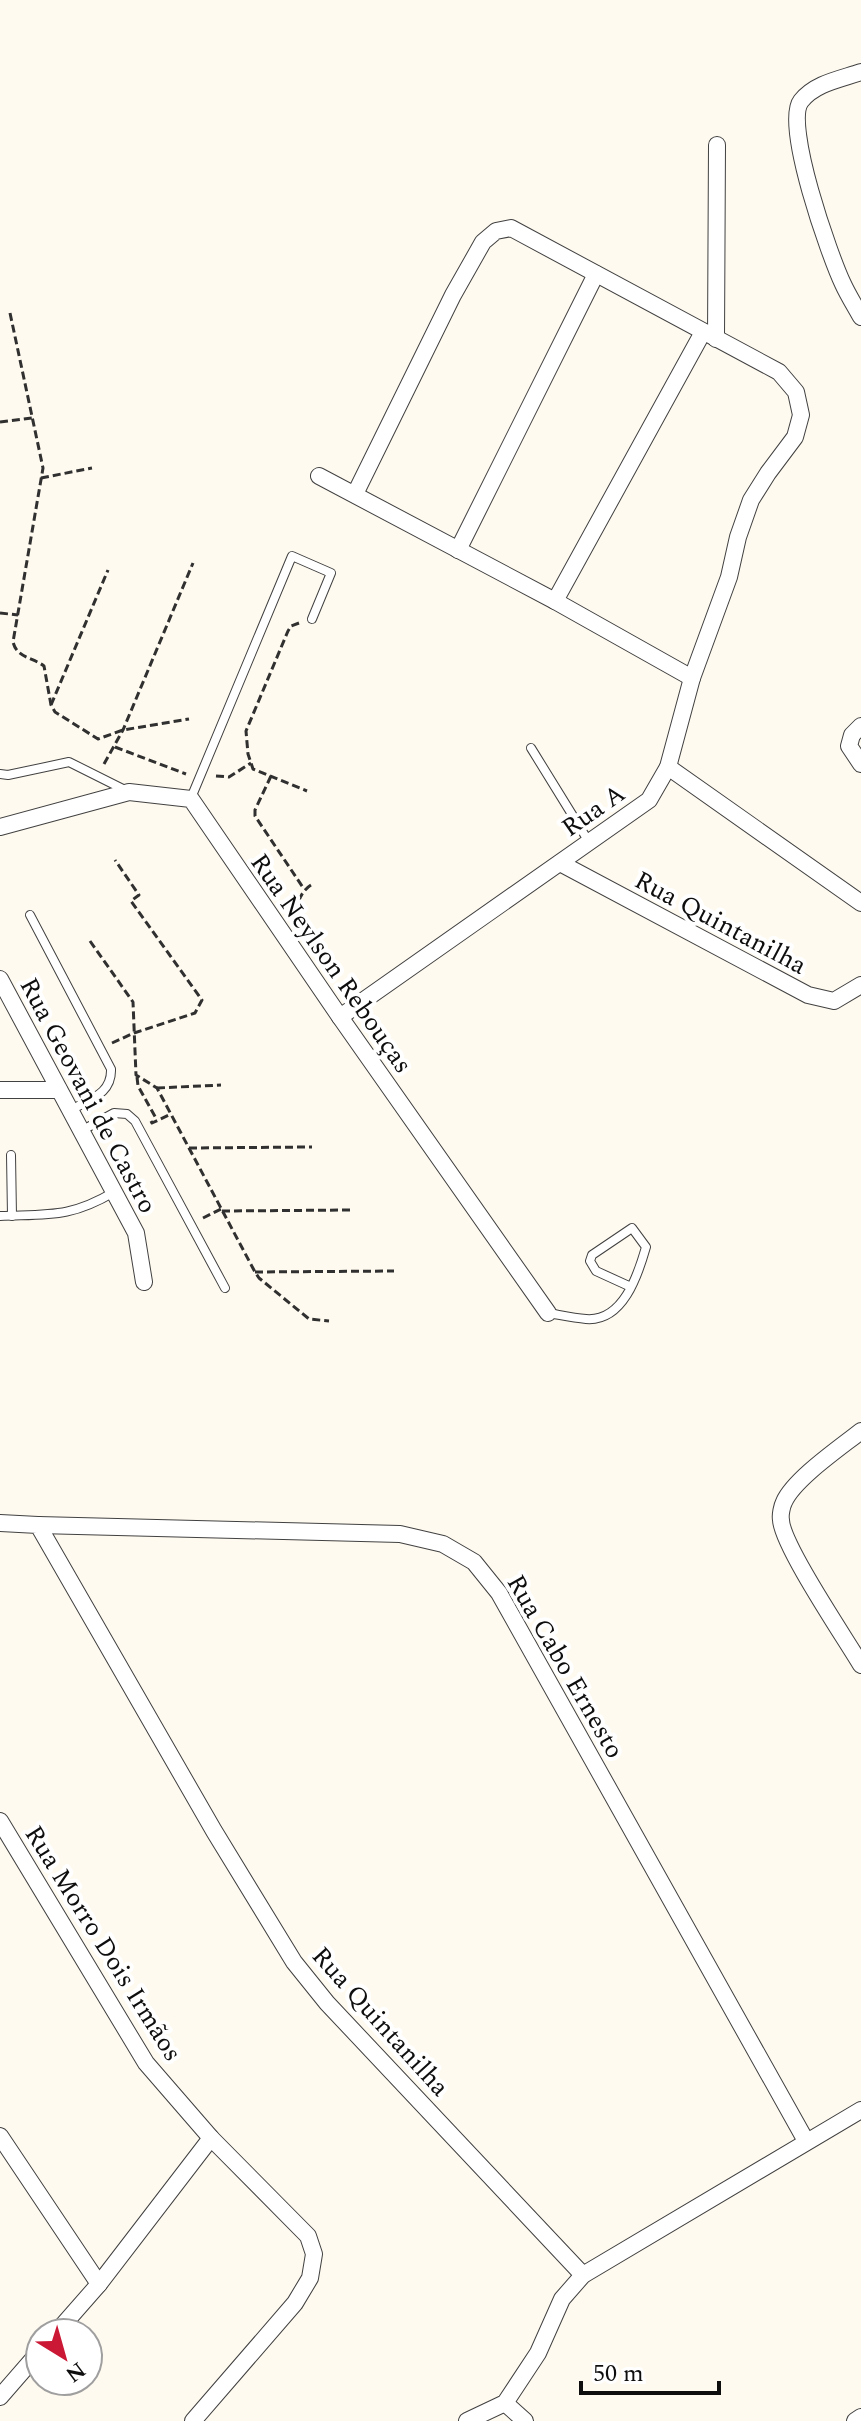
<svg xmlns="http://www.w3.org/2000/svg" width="861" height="2421" font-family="Spectral,serif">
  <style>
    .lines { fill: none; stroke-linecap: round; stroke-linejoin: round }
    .service-casing { stroke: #414141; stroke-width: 10 }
    .minor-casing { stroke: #414141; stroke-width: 18 }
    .path { stroke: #303030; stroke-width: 3; stroke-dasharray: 8 4; stroke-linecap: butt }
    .service { stroke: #fff; stroke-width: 8 }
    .minor { stroke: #fff; stroke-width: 16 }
    .labels { text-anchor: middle; stroke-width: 8; stroke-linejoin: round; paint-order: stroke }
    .street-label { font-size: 26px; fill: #0e0e0e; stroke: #fff }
  </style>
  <rect width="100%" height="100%" fill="#fffaef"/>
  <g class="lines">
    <defs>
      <g id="service">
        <path d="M531,748L589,842"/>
        <path d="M0,774L8,775L69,762L125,790"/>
        <path d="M191,798L292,556L331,573L312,619"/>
        <path d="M30,915L111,1069C112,1094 90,1099 71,1110"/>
        <path d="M81,1131L114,1113L127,1114L135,1121L225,1288"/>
        <path d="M11,1155L12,1216"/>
        <path d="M0,1216C49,1214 70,1218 114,1192"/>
        <path d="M548,1313C560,1315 573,1318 586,1319C623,1322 638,1275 646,1247L632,1228L592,1255L590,1261L596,1271L631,1287"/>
      </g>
      <g id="minor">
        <path d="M861,72C841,79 815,83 801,101C783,124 830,257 843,284C848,295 855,306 861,317"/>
        <path d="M716,339L717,145"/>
        <path d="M319,476L555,601L692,678"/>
        <path d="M458,550L596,274"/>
        <path d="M555,601L703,332"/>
        <path d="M861,726L852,735L849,746L861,764"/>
        <path d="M668,767L861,903"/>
        <path d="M0,827L129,792L191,799L340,1017L548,1313"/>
        <path d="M560,863L808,995L834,1001L861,985"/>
        <path d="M0,979L136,1233L144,1282"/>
        <path d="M340,1017L649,800L668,767L692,678L729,577L738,537L751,500L768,473L795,437L801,415L796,392L779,372L511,228L496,231L483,242L453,295L355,494"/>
        <path d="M0,1090H59"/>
        <path d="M861,1431C841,1447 794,1479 784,1502C782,1506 780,1515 781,1520C782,1545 845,1638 861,1665"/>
        <path d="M0,1523L38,1525L214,1831L294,1962L327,2003L583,2275"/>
        <path d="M38,1525L400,1534L443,1544L474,1562L499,1593L806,2141"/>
        <path d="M0,1821L146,2063L211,2138L308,2236L314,2254L310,2278L295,2303L193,2421"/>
        <path d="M0,2136L99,2284"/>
        <path d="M56,2333L99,2284L211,2138"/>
        <path d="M0,2397L40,2351"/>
        <path d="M505,2403L525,2421"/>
        <path d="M467,2421L505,2403L538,2353L562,2299L583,2275L861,2110"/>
        <path d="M855,2421L861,2417"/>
      </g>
    </defs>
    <use href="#service" class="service-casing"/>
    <use href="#minor" class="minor-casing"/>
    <g class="path">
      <path d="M10,313L43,468L13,642C17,658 32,657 44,666L51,705L55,712L98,739L123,730L189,719"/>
      <path d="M0,422L32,418"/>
      <path d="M41,478L92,468"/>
      <path d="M0,613L18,615"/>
      <path d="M299,623L291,626L288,631L246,731L248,754L253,769L307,791"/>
      <path d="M51,705L108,570"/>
      <path d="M115,747L186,774"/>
      <path d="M104,764L123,730L193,563"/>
      <path d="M216,776L229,777L251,763"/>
      <path d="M271,776L255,810V816L304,889"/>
      <path d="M311,885C303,890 297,900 298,910L318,937"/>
      <path d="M90,941L133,1002L136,1075L157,1088L255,1272L259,1278L309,1319L329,1321"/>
      <path d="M112,1043L134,1033L195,1013L202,1000L131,901L139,895L115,860"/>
      <path d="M137,1077L138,1086L157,1120"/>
      <path d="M157,1088L221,1085"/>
      <path d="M151,1121L152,1123L171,1114"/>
      <path d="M189,1148L312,1147"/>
      <path d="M222,1211L354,1210"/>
      <path d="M203,1218L221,1209"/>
      <path d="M255,1272L394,1271"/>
    </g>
    <use href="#service" class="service"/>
    <use href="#minor" class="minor"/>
  </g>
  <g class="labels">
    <g class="street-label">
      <text transform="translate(593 810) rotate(-35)" y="9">Rua A</text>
      <text transform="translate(721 922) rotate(28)" y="9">Rua Quintanilha</text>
      <text transform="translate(332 963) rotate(55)" y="9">Rua Neylson Rebouças</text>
      <text transform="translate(89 1095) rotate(62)" y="9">Rua Geovani de Castro</text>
      <text transform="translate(566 1666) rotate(60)" y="9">Rua Cabo Ernesto</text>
      <text transform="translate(104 1943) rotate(58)" y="9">Rua Morro Dois Irmãos</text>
      <text transform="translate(381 2021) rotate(48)" y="9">Rua Quintanilha</text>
    </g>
  </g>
  <g transform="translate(64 2357) rotate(143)"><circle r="38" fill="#ffffff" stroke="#9f9f9f" stroke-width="2"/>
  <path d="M0-6L14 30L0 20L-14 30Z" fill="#cb1935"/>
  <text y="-12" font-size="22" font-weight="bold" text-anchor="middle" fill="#0e0e0e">N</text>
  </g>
  <path d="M581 2381v12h138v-12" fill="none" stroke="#0e0e0e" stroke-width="4"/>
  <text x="593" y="2381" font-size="24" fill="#0e0e0e" stroke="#ffffff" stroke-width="6" paint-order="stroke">50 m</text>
</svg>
